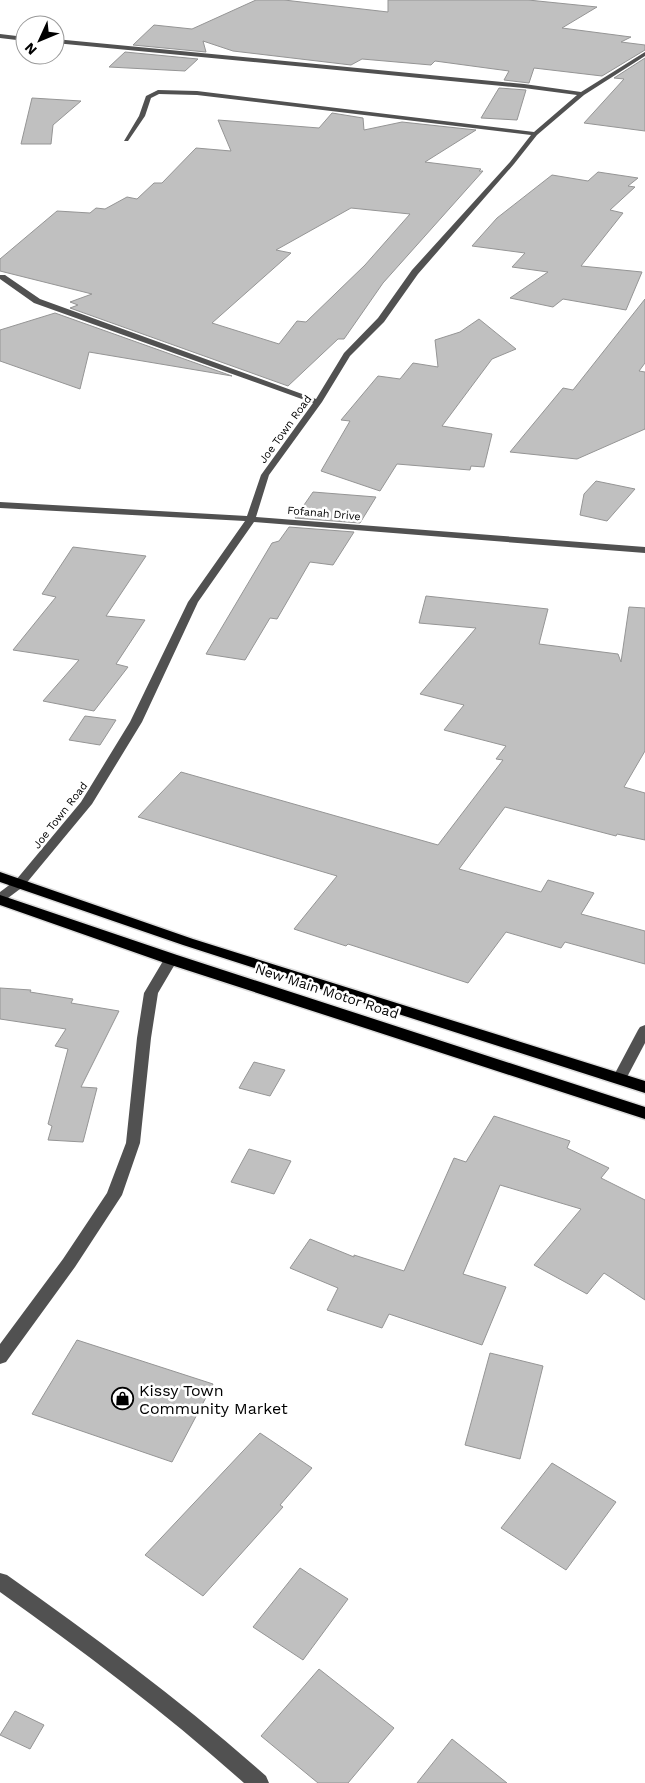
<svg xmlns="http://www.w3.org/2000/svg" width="645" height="1783" font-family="'Work Sans',sans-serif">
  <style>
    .building { fill: #c0c0c0; stroke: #959595; fill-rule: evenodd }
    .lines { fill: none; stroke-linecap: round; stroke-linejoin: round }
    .highway-casing { stroke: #dbdbdb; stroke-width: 3 }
    .minor { fill: #515151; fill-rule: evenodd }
    .highway { fill: #000; fill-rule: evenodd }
    .labels { text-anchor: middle; stroke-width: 5; stroke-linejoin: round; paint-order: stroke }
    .far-street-label { font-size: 11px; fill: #000; stroke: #fff }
    .street-label { font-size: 14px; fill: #000; stroke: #fff }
    .near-poi-label { font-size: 16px; fill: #000; stroke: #fff; text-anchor: start }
  </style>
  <rect width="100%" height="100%" fill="#fff"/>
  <g class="building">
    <path d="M256,0H284L388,12V0H528L597,7L562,28L631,37L621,42L645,45V50L602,76L534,68L529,83L504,80L509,71L435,61L431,65L362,59L351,65L233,51L203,41L206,52L133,45L154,25L192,29Z"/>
    <path d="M125,52L198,59L185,71L109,67Z"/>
    <path d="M645,58V131L584,123L624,79L614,78Z"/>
    <path d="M499,88L526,90L517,120L481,118Z"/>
    <path d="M32,98L81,101L53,125L51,144H21Z"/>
    <path d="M332,113L363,118L364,130L402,122L476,130L425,162L481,169L479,171H483L383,283L344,339H338L288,386L70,308L78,305L70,302L92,294L0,271V259L57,211L90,213L96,208L105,209L127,197L137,199L154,183H162L196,148L231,151L218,120L319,128ZM351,208L410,214L365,265L306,322L297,321L279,344L212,323L291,253L276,250Z"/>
    <path d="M598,172L638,178L628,186L635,187L610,210L623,213L581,266L642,272L626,310L563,299L553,307L510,298L548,272L512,267L525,253L472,246L497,218L552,175L588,181Z"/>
    <path d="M645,299V363L639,371L645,372V429L577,459L510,452L563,388L573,390Z"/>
    <path d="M55,313L232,376L89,352L80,389L0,361V330Z"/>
    <path d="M479,319L516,349L492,359L442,426L492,434L484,467L471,466L470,470L397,464L380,491L321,471L350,421L341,420L378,376L400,379L413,363L438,367L435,340L460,332Z"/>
    <path d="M596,481L635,489L607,521L580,515L584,494Z"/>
    <path d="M313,492L376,497L360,523L295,518Z"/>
    <path d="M289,527L354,532L333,565L310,562L277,619L270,618L245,660L206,654L272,543L279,541Z"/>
    <path d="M73,547L146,556L106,616L145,620L116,664L128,667L94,711L43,701L79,660L13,650L56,597L42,594Z"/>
    <path d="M426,596L548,609L539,644L618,654L621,662L629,607L645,608V751L624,787L645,793V840L617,834L616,836L505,807L459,869L541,892L548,880L594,893L581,914L645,931V964L565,942L561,948L506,932L468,983L348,944L346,946L294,929L337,876L138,817L181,772L438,845L503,760L496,759L506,746L444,730L464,705L420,694L476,628L419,623Z"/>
    <path d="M85,716L116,720L100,745L69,740Z"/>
    <path d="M0,988L31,990L30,992L73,999L71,1003L119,1011L81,1087L97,1088L83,1142L48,1140L52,1126L48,1124L68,1049L55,1046L66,1029L0,1019Z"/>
    <path d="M254,1062L285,1070L270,1096L239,1088Z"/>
    <path d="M494,1116L570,1141L567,1148L609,1168L601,1178L645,1200V1300L604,1273L587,1294L534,1265L581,1209L500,1185L463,1274L506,1287L482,1345L389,1314L382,1328L327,1310L338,1288L290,1268L310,1239L354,1257V1255L404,1271L454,1158L466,1162Z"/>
    <path d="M249,1149L291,1161L274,1194L231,1182Z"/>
    <path d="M77,1340L213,1384L172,1462L32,1414Z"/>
    <path d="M490,1353L543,1366L520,1459L465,1445Z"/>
    <path d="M260,1433L312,1468L280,1505L283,1507L203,1596L145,1555Z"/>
    <path d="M552,1463L616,1502L566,1570L501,1528Z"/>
    <path d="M300,1568L348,1599L303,1660L253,1627Z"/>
    <path d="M319,1669L394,1728L348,1783H318L261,1736Z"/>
    <path d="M15,1711L44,1725L30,1749L0,1735Z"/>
    <path d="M452,1739L507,1783H417Z"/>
  </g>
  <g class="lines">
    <defs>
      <g id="highway">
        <path d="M0,872L193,939L645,1081V1093L183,945L0,882Z"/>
        <path d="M0,895L177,955L645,1107V1119L165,963L0,905Z"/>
      </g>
    </defs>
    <use href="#highway" class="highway-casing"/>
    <g class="minor">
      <path d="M0,34L25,37V41L0,38Z"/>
      <path d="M55,39L524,84L581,92L645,52V56L584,95L537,135L514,164L418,274L384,322L350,356L322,402L269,475L256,517L645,547V553L254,522L198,602L142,722L92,804L24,886L4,901L0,902V892L16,880L81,802L130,722L188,602L245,521L0,508V502L247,516L261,475L313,403L34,303L0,279V275H5L40,299L316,399L344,353L378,318L412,270L510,162L531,135L197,95L159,94L151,98L145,116L128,141H124L139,116L146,96L158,90L197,91L534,132L577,95L524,88L55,43Z"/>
      <path d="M171,955L178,959L158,993L151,1038L140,1143L122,1195L75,1267L6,1362L0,1364V1344L63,1259L107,1193L126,1143L137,1038L144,993L166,956Z"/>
      <path d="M645,1025V1043L626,1079L624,1082H614L612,1079L638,1030L640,1027Z"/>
      <path d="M0,1573L7,1575C96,1638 184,1703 266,1776L269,1783H244C167,1714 84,1652 0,1592Z"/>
    </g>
    <use href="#highway" class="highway"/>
  </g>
  <defs>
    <symbol id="shop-ring" viewBox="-11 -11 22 22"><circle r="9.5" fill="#fff" stroke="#000" stroke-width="1.5"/><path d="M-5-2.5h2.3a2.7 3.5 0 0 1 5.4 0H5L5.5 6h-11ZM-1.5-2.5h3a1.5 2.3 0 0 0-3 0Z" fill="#000"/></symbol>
  </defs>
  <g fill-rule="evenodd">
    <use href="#shop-ring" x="110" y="1386" width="25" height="25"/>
  </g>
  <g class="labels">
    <g class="far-street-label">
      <text transform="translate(285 429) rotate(-54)" y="4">Joe Town Road</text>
      <text transform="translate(324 513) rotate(5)" y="4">Fofanah Drive</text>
      <text transform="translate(60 815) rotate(-52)" y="4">Joe Town Road</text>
    </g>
    <g class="street-label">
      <text transform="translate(327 991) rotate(18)" y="5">New Main Motor Road</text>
    </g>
    <g class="near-poi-label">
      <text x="139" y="1396">Kissy Town<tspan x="139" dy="18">Community Market</tspan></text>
    </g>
  </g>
  <g transform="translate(40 40) rotate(226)"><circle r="24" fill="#ffffff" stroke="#999999"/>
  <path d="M0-4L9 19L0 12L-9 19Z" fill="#000000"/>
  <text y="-8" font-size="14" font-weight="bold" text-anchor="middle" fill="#000000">N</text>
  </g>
</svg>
